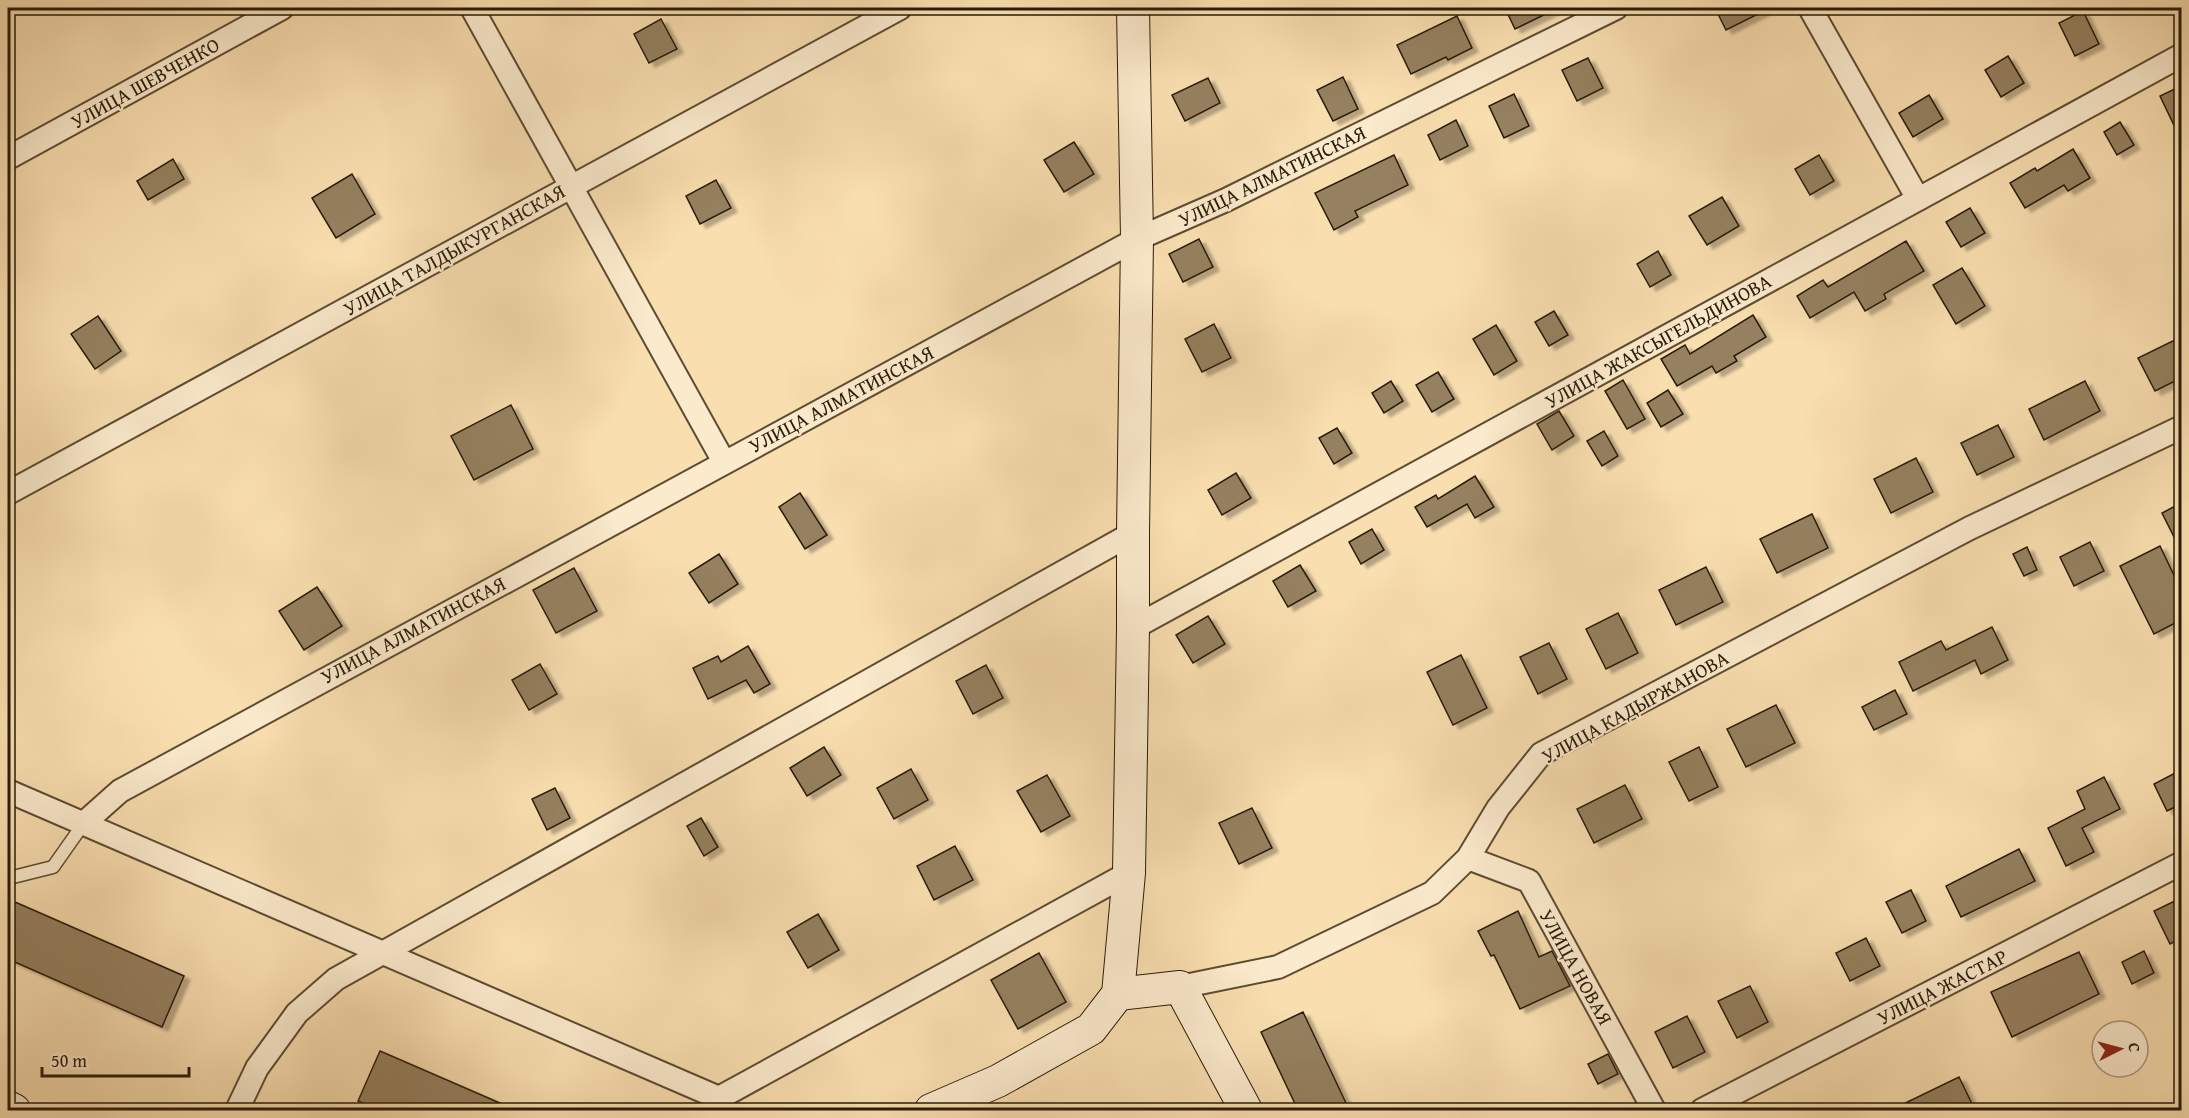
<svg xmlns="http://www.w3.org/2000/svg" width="2189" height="1118" font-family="'Gentium Book Plus',serif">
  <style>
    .building { fill: #95805f; stroke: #291b07; stroke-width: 1.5; filter: url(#shadow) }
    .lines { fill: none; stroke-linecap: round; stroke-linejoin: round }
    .lane-casing { stroke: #5d4c31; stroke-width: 15 }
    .street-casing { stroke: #5d4c31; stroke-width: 26 }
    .secondary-casing { stroke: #291b07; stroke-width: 34 }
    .lane { stroke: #fbeacc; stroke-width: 12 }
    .street { stroke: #fbeacc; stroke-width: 22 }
    .secondary { stroke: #fbeacc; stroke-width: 32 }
    .labels { text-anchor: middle; stroke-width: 4.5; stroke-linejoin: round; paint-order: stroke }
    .street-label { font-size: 20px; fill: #291b07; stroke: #fbeacc }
  </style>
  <defs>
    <filter id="shadow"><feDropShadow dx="6" dy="4" stdDeviation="1.5" flood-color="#0004"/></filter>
  </defs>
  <rect width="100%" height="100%" fill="#f9deb0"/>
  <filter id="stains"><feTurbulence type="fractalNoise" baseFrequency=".00333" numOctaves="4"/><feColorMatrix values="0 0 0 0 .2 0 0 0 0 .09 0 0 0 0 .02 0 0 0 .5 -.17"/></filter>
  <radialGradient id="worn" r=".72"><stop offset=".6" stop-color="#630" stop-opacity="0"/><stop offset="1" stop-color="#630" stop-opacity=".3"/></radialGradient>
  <g class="building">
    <path d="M1505,8H1558L1515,29Z"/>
    <path d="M1715,8H1770L1726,30Z"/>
    <path d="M2083,11L2099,44L2075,56L2059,23Z"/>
    <path d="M1457,16L1472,48L1448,60L1446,57L1411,74L1397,45Z"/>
    <path d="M661,19L677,49L649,63L634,34Z"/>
    <path d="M2008,56L2024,83L2001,97L1985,70Z"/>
    <path d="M1588,58L1603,88L1577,101L1562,70Z"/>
    <path d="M1343,77L1358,109L1333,121L1317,90Z"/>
    <path d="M1208,78L1220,103L1185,121L1172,95Z"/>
    <path d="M2181,86V140L2160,96Z"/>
    <path d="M1514,94L1529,126L1504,138L1489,106Z"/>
    <path d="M1929,95L1943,119L1913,137L1899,113Z"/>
    <path d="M1456,120L1468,146L1440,160L1428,135Z"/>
    <path d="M2120,122L2134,145L2117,155L2104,132Z"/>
    <path d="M1074,142L1094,174L1064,192L1044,160Z"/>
    <path d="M2073,149L2090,178L2068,191L2064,185L2025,208L2010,183L2035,168L2037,171Z"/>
    <path d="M1394,155L1408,185L1355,211L1358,217L1334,230L1315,193Z"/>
    <path d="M1819,155L1834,181L1810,195L1795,169Z"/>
    <path d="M173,159L184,179L148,200L137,181Z"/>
    <path d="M352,174L375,214L336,238L312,198Z"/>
    <path d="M716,180L731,208L700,224L686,196Z"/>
    <path d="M1722,197L1739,226L1707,245L1689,216Z"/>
    <path d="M1970,208L1985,233L1961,247L1946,222Z"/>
    <path d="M1199,239L1213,267L1183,282L1169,254Z"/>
    <path d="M1906,241L1924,271L1884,294L1886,299L1865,311L1854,292L1810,318L1797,296L1823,280L1828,287Z"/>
    <path d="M1658,251L1671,275L1650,287L1637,264Z"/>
    <path d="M1962,268L1985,306L1956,324L1933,285Z"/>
    <path d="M1554,311L1568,335L1549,346L1535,322Z"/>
    <path d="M1753,315L1766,337L1734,356L1737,361L1716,373L1712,366L1677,386L1661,359L1685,345L1690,354Z"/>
    <path d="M98,316L121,351L95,369L71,334Z"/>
    <path d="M1214,324L1231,358L1202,372L1185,339Z"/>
    <path d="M1496,325L1517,361L1494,375L1473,339Z"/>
    <path d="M2181,337V378L2155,391L2138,358Z"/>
    <path d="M1438,372L1454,399L1432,412L1416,385Z"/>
    <path d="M1623,380L1645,419L1627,429L1605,391Z"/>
    <path d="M1391,381L1403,401L1384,413L1372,393Z"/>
    <path d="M2085,381L2100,411L2044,440L2029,409Z"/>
    <path d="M1668,390L1683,414L1661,427L1647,403Z"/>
    <path d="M511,405L533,449L474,480L451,436Z"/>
    <path d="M1559,411L1574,436L1552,450L1537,424Z"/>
    <path d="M1998,425L2014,457L1977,475L1961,443Z"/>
    <path d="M1337,428L1352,453L1334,464L1319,438Z"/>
    <path d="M1604,431L1618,456L1602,466L1587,441Z"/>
    <path d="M1916,458L1933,492L1891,513L1874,479Z"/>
    <path d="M1236,473L1251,498L1222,515L1208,490Z"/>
    <path d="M1475,476L1494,507L1475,518L1467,504L1427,527L1415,507L1436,495L1438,499Z"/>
    <path d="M800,493L827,535L805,549L779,507Z"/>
    <path d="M2181,503V551L2162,513Z"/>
    <path d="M1812,514L1828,548L1777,573L1760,539Z"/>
    <path d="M1372,529L1384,550L1361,564L1349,542Z"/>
    <path d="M2090,542L2104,571L2074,586L2060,557Z"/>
    <path d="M2160,546L2181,590V620L2154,634L2120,566Z"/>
    <path d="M2027,547L2037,570L2024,576L2013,554Z"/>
    <path d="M719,554L738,584L709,603L689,573Z"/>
    <path d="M1300,565L1316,591L1288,607L1273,581Z"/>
    <path d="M1706,567L1723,602L1676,625L1659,590Z"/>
    <path d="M574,568L597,611L556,633L533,590Z"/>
    <path d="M317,587L342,626L304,650L279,611Z"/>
    <path d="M1618,613L1638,653L1606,669L1586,629Z"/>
    <path d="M1208,616L1225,644L1193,663L1176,635Z"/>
    <path d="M1992,627L2008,660L1981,674L1975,660L1913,691L1899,662L1941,641L1946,650Z"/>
    <path d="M1549,643L1567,679L1538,694L1520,657Z"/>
    <path d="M748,646L770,684L754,693L746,680L708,699L693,668L718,656L721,662Z"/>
    <path d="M1461,655L1487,708L1453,725L1427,672Z"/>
    <path d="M540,664L557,694L529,710L512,680Z"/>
    <path d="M986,665L1003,698L973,714L956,681Z"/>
    <path d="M1895,690L1907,714L1874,730L1862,707Z"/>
    <path d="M1776,705L1795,743L1746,767L1727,729Z"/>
    <path d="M824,747L841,775L807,796L790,768Z"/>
    <path d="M1699,747L1718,787L1689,801L1669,762Z"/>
    <path d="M911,769L928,800L894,819L877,788Z"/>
    <path d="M2181,770V804L2167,811L2154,784Z"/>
    <path d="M1047,775L1070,816L1041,832L1017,791Z"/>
    <path d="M2104,777L2120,809L2082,828L2094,852L2066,866L2048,828L2085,809L2077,791Z"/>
    <path d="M1625,785L1642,819L1594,843L1577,809Z"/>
    <path d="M555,788L570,818L547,830L532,799Z"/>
    <path d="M1252,808L1272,848L1239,864L1219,823Z"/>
    <path d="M701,818L718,847L704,856L687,826Z"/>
    <path d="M955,846L973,880L934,900L917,866Z"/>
    <path d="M2019,849L2035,881L1961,917L1946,886Z"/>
    <path d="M1911,890L1926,921L1902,933L1886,902Z"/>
    <path d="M2181,898V938L2170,944L2154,911Z"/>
    <path d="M15,902L184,976L162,1027L8,959V920Z"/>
    <path d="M1518,911L1539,957L1552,951L1570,986L1520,1009L1494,955L1491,956L1478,931Z"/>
    <path d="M818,914L839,950L808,968L787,932Z"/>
    <path d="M1866,938L1880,966L1850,981L1836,953Z"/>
    <path d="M2144,951L2154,973L2132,984L2122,962Z"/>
    <path d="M2079,952L2099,994L2012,1037L1991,992Z"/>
    <path d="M1039,953L1066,1002L1018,1029L991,980Z"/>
    <path d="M1750,986L1768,1022L1737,1038L1718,1001Z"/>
    <path d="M1303,1012L1346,1103L1330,1110H1298L1261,1032Z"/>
    <path d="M1687,1016L1705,1052L1673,1068L1655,1032Z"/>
    <path d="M380,1051L516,1110H379L358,1101Z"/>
    <path d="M1608,1054L1618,1074L1598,1084L1588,1064Z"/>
    <path d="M1959,1077L1975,1110H1891Z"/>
  </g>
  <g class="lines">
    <defs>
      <path id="lane" d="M8,875L13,877L53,867L84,823"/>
      <g id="street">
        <path d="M472,8L724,462"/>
        <path d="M1810,8L1918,199"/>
        <path d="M8,158L282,8"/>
        <path d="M8,493L900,8"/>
        <path d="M1133,628L2182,55"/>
        <path d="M8,791L719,1098"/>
        <path d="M84,823L120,791L1137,239L1226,200L1616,8"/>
        <path d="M1468,858L1529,881L1654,1110"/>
        <path d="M1180,987L1278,967L1432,893L1468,858L1498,808L1541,754L1970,528L2182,427"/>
        <path d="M237,1110L257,1068L297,1013L336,979L1133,533"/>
        <path d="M722,1110L719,1098L1129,873"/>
        <path d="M1702,1110L2182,863"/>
      </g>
      <g id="secondary">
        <path d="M1118,994L1180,987L1246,1110"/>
        <path d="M8,1107L14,1110"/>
        <path d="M931,1110L998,1081L1091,1029L1118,994L1129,873L1133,628V533L1137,239L1133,8"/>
      </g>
    </defs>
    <use href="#lane" class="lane-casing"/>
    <use href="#street" class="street-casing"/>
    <use href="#secondary" class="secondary-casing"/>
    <use href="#lane" class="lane"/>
    <use href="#street" class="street"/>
    <use href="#secondary" class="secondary"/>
  </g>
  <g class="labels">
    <g class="street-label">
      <text transform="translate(145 83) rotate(-29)" y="7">УЛИЦА ШЕВЧЕНКО</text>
      <text transform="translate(1272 176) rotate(-26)" y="7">УЛИЦА АЛМАТИНСКАЯ</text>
      <text transform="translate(454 250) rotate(-29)" y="7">УЛИЦА ТАЛДЫКУРГАНСКАЯ</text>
      <text transform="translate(1658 341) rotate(-29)" y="7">УЛИЦА ЖАКСЫГЕЛЬДИНОВА</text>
      <text transform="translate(841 399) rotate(-28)" y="7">УЛИЦА АЛМАТИНСКАЯ</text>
      <text transform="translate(413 630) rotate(-28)" y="7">УЛИЦА АЛМАТИНСКАЯ</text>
      <text transform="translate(1635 707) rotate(-29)" y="7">УЛИЦА КАДЫРЖАНОВА</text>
      <text transform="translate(1576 967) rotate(61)" y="7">УЛИЦА НОВАЯ</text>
      <text transform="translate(1942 987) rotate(-27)" y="7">УЛИЦА ЖАСТАР</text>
    </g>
  </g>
  <rect width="2189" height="1118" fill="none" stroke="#f9deb0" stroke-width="30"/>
  <rect x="9" y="9" width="2171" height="1100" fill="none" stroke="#291b07" stroke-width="3"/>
  <rect x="15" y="15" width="2159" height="1088" fill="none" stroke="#291b07" stroke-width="1.5"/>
  <g transform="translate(2120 1049) rotate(84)"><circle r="28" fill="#fbeacc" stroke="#a7977d" stroke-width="1.5"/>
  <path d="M0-4.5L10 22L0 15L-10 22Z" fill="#8f2418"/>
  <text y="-9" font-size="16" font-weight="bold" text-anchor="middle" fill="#291b07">С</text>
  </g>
  <path d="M42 1067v9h147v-9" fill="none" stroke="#291b07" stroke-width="3"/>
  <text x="51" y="1067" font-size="18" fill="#291b07" stroke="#fbeacc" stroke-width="4.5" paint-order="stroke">50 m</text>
  <rect width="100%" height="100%" filter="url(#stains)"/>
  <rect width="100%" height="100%" fill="url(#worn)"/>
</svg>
